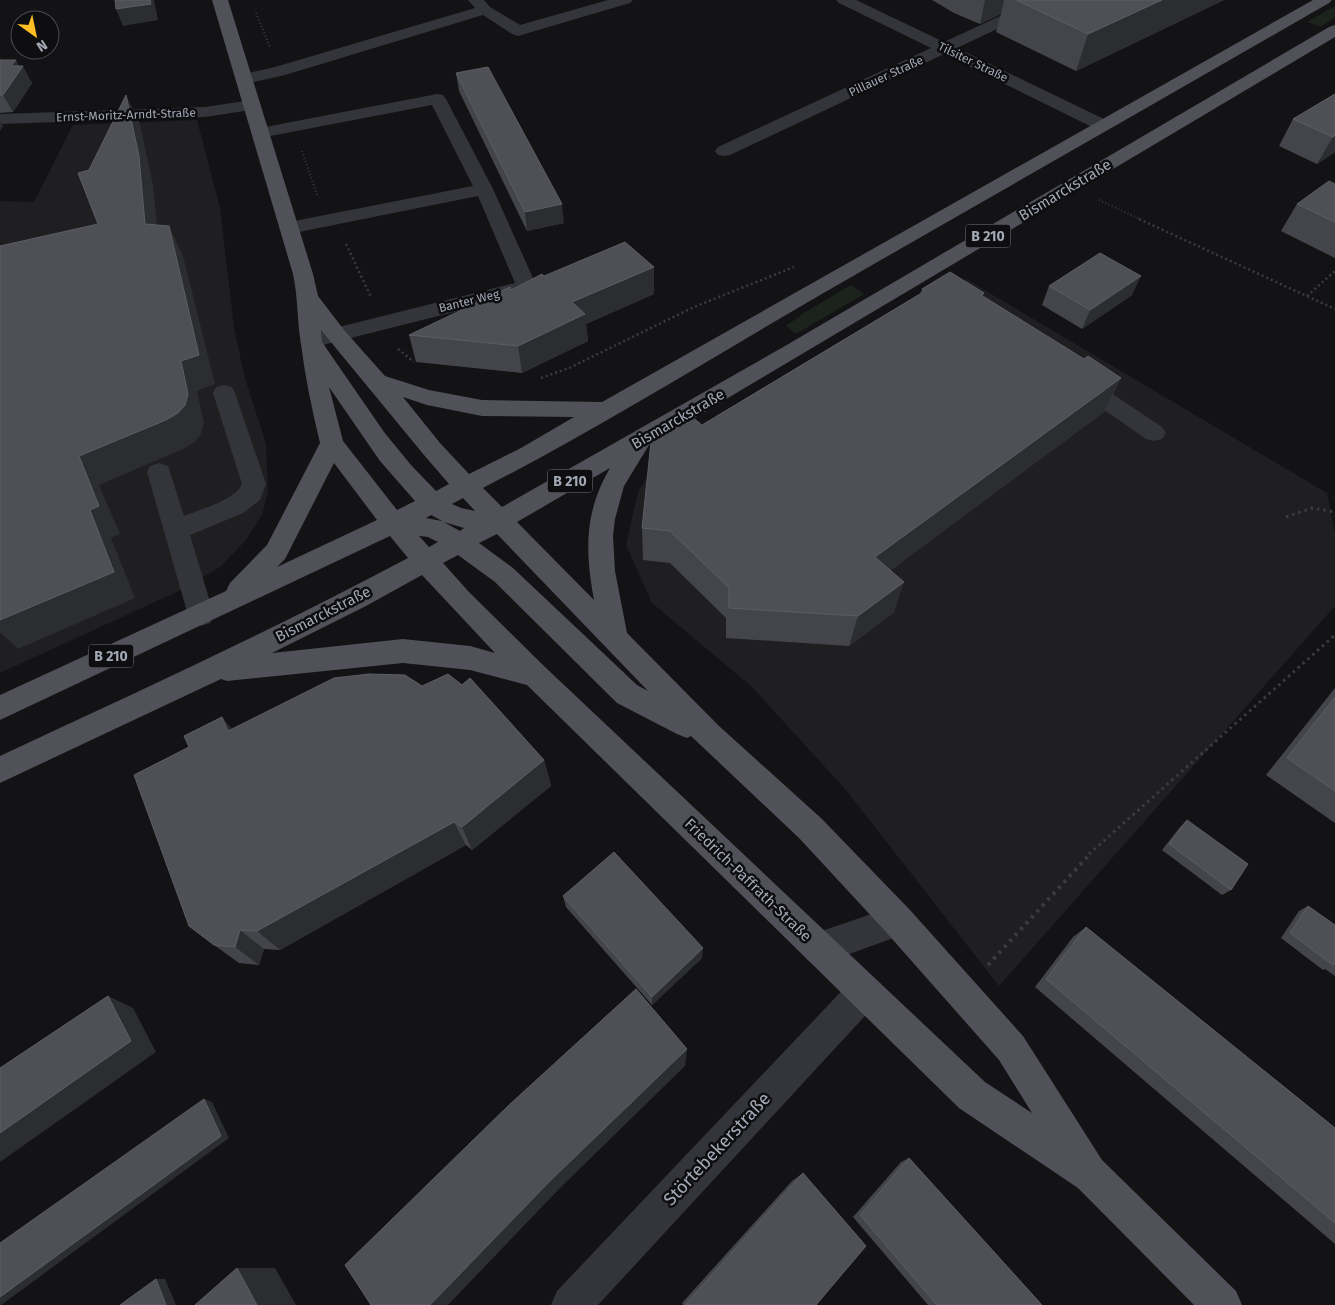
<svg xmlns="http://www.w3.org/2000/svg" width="1335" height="1305" font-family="'Fira Sans',sans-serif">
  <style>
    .built { fill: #1f1f22 }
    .green { fill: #1b231c }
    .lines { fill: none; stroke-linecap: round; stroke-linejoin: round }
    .path-far3 { stroke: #3a3c41; stroke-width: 2; stroke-dasharray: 1 2.5; stroke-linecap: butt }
    .path-far2 { stroke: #3a3c41; stroke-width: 2.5; stroke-dasharray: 2 3; stroke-linecap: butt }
    .path-far1 { stroke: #3a3c41; stroke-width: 3; stroke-dasharray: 2.5 4; stroke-linecap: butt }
    .path { stroke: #3a3c41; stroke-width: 4; stroke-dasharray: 3 5; stroke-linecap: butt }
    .minor { fill: #34353a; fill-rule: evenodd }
    .major { fill: #505159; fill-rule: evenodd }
    .wall { fill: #44454a }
    .shaded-wall { fill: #2c2d30 }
    .building { fill: #4f5056; stroke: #5c5e65 }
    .labels { text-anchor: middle; stroke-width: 5; stroke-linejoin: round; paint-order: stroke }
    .far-street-label { font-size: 12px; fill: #a4a9b6; stroke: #0e0e10 }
    .shield { fill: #0e0e10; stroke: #777a84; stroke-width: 1 }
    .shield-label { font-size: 14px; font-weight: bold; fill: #a4a9b6 }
    .street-label { font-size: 15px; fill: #a4a9b6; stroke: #0e0e10 }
    .near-street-label { font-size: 18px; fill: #a4a9b6; stroke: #0e0e10 }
  </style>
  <rect width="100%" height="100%" fill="#131315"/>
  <g class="built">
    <path d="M197,120L220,208L234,327L244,375L266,444L268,492L262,515L246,540L220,567L179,591L0,673V201L34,202L73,125Z"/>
    <path d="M966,279L1327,493L1335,534V606L999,986L846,790L751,686L652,603L626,545L638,492L660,456Z"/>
  </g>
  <g class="green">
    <path d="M1335,6V17L1321,27L1307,22Z"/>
    <path d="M851,285L864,294L796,334L786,326L804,313Z"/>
  </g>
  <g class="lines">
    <g class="path-far3">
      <path d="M256,13L270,47"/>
      <path d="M302,151L317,195"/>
      <path d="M1099,200L1142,220"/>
    </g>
    <g class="path-far2">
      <path d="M1139,219L1335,309"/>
      <path d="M346,244L371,297"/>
      <path d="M1307,296L1335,271"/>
      <path d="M398,349L414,362"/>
      <path d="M541,378L569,368L694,307L794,267"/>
    </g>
    <g class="path-far1">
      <path d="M1286,517L1312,508L1335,512"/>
      <path d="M1089,854L1335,635"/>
    </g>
    <path class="path" d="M988,965L1091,853"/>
    <g class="minor">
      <path d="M468,0H484L490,7L520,25L608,0H633L630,3L518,36L512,34L483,15L285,75L245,84L239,83L237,79L239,75L275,67L475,8Z"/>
      <path d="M836,0H856L944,42L1035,0H1055L1052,3L957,48L1108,121L1111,125L1108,129L1102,130L1096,129L944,54L730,155L724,156L718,155L715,151L718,147L931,48L839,3Z"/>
      <path d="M437,94L443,95L446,99L493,189L537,287L534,292L311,348L303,346L300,341L303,336L515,283L478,196L289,234L282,232L279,228L282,224L289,222L473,186L432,105L260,138L254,137L251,133L254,129L260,128Z"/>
      <path d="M252,100L258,101L261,105L258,109L205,117L0,124V114L205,107Z"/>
      <path d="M1079,374L1087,377L1162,427L1166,433L1162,439L1154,441L1146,439L1071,387L1068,382L1071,377Z"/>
      <path d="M224,385L232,387L235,393L266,484L260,500L243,513L190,535L214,615L210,623L201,626L192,623L188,615L147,472L150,466L159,463L168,466L184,516C199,510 237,499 242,484L213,393L216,387Z"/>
      <path d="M898,905L910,910L914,921L910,932L819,965L807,960L802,948L807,936Z"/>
      <path d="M864,975L876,980L881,992L876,1004L598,1305H551L557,1291L852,980Z"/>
    </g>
    <path class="major" d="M212,0H228L313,274L318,296L344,330L385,376L429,390L482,400L602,402L1313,0H1332L1329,3C1162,99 994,195 827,291C713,357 601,427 483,488L502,507L785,346L1329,27L1335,25V37L649,445L624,486L615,519L613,536L615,571L627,633L719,726L822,819L910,910L1023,1036L1102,1160L1236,1291L1242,1305H1194L1078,1188L959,1108L527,685L470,670L403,663L227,681L221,679L0,783V756C137,692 275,629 408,558L390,536L0,720V695L226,591L230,583L267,545L320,443C312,410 305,377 301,344C297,320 298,297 293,274ZM321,330L424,455L449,484L436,491L411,465L384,432L322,342ZM329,387L380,461L415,501L397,510L343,441ZM403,397L427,405L482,416L574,417L521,448L469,474L440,443ZM334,463L377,520L277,567L285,559ZM610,468C584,513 585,550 594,600L517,522ZM463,498L475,511L461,508L452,504ZM431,515L444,522L464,528L460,531L442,521L426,518ZM497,534L648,691L637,685L513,568L479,543ZM419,536L428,537L438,542L429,547ZM458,555L495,582L617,703L677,734L687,738L691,736L800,839L886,932L999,1060L1032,1113L985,1082L545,667L469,592L443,563ZM422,575L495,653L470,646L403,639L272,653L366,606Z"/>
  </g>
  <g class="wall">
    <path d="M932,0H1224L1076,71L996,32L1001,14L980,24L954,13Z"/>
    <path d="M0,60L19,66L32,83L13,112L0,113Z"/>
    <path d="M456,73L564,223L527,231L459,91Z"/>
    <path d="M1335,94V152L1317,164L1279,146L1293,119Z"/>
    <path d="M1335,184V258L1281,231L1297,204Z"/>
    <path d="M654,267V294L586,324L588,341L522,373L416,362L409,335L511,290L544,276Z"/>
    <path d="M1049,286L1132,295L1082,329L1042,305Z"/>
    <path d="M922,289L984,293L983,296L1084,359L1121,378L1104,412L890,570L894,612L849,646L726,638V618L670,563L643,560L642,528L702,425L920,294Z"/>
    <path d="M422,686L544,760L551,786L472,850L466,845L280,950L264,949L259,965L239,963L214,945L232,729Z"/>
    <path d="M1335,688V823L1266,775Z"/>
    <path d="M1187,820L1231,890L1222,895L1162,850L1180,827Z"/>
    <path d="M563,896L702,958L652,1005L566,907Z"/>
    <path d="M1308,906L1335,925V976L1325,969L1323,970L1281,938L1299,911Z"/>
    <path d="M1086,927L1335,1128V1244L1035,987L1073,937Z"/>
    <path d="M909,1158L1042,1305H928L853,1217L901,1162Z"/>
    <path d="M803,1173L816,1305H683L682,1303L792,1181Z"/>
  </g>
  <g class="shaded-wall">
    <path d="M150,0H154L158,20L123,26L116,9Z"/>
    <path d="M985,0H1004L1001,14L980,24Z"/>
    <path d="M1162,0H1224L1076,71L1088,34Z"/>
    <path d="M16,60L21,69L23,66L32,83L13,112L3,95L11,66Z"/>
    <path d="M126,95L140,124L153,185L160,254L145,224Z"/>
    <path d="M0,120L3,126L0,131Z"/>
    <path d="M1335,135V152L1317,164L1333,137Z"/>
    <path d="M562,204L564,223L527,231L525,212Z"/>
    <path d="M169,226L183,256L215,384L197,391L204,423L201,434L195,442L183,449L99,485L120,534L111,538L135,598L18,649L0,632V615L79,456L181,361Z"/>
    <path d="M654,267V294L586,324L588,341L522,373L518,346L572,302Z"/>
    <path d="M1141,276L1132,295L1082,329L1090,310Z"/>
    <path d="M1121,378L1104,412L866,589L875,557Z"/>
    <path d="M904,582L894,612L849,646L858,616Z"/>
    <path d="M222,717L244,744L228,731Z"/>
    <path d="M544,760L551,786L472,850L462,827Z"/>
    <path d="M454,822L466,845L280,950L257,931Z"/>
    <path d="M240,930L264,949L259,965L235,947Z"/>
    <path d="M703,948L702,958L652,1005V997Z"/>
    <path d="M108,996L133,1008L156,1052L0,1162V1133Z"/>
    <path d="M687,1049L685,1066L560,1188L448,1305H430L550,1181Z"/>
    <path d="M204,1099L212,1102L229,1138L1,1305H0V1297Z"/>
    <path d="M237,1268H275L296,1305H257Z"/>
    <path d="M156,1279H165L176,1305H166Z"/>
  </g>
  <g class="building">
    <path d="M115,0H150L151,4L116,9Z"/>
    <path d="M1016,0H1162L1088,34Z"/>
    <path d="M0,60H16L11,66H23L3,95H0Z"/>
    <path d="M488,67L562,204L525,212L456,73Z"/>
    <path d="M1335,94V135L1333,137L1293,119Z"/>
    <path d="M126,95L139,156L145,224L169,226L199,355L181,361L188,394L185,405L178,413L166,420L79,456L99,506L90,510L114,572L0,620V246L98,224L78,173L89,170Z"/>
    <path d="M1329,181L1335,184V222L1297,204Z"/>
    <path d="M625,242L654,267L572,302L585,314L518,346L409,335L510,287L511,290L542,274L544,276Z"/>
    <path d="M1100,253L1141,276L1090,310L1049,286Z"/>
    <path d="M950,272L984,293L981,295L1084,359L1088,356L1121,378L875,557L904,582L858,616L729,608V588L670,531L642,528L651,442L692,417L702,425L925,291L922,289Z"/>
    <path d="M369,674L405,675L422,686L448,674L462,685L470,678L544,760L462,827L454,822L257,931L240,930L235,947L214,945L189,926L134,775L189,747L184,736L222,717L228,731L334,678Z"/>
    <path d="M1335,697V791L1287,758Z"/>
    <path d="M1187,820L1248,864L1231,890L1169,844Z"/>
    <path d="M614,852L703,948L652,997L563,896Z"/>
    <path d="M1308,906L1335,925V964L1334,963L1333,965L1290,933Z"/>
    <path d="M1086,927L1335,1128V1223L1046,979Z"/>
    <path d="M636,989L687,1049L550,1181L430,1305H371L345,1265L509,1105Z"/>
    <path d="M108,996L131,1041L0,1133V1068Z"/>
    <path d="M204,1099L221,1136L0,1297V1243Z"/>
    <path d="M909,1158L1042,1305H937L860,1215Z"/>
    <path d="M803,1173L866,1246L816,1305H685Z"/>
    <path d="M237,1268L257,1305H195Z"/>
    <path d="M156,1279L166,1305H120Z"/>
  </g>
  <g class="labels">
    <g class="far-street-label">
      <text transform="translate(973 62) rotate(26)" y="4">Tilsiter Straße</text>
      <text transform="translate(886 76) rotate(-25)" y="4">Pillauer Straße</text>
      <text transform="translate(126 115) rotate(-2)" y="4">Ernst-Moritz-Arndt-Straße</text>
      <text transform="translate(469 301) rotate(-14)" y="4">Banter Weg</text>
    </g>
    <g class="shield">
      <rect x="965.5" y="224.5" width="45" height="23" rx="4"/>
      <rect x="547.5" y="469.5" width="45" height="23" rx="4"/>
      <rect x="88.5" y="644.5" width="45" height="23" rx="4"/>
    </g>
    <g class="shield-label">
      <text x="988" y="241">B 210</text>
      <text x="570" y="486">B 210</text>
      <text x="111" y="661">B 210</text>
    </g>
    <g class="street-label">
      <text transform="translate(1065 190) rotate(-31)" y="5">Bismarckstraße</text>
      <text transform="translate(678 419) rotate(-30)" y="5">Bismarckstraße</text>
      <text transform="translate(323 614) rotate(-27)" y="5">Bismarckstraße</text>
      <text transform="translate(748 880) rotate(44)" y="5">Friedrich-Paffrath-Straße</text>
    </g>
    <g class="near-street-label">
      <text transform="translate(717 1149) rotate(-47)" y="6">Störtebekerstraße</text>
    </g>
  </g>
  <g transform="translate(35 35) rotate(147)"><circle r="24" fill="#0e0e10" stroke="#4a4c52"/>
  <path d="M0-4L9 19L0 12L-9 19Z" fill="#fdbd23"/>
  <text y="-8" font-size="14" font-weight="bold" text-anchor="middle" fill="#a4a9b6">N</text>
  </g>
</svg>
